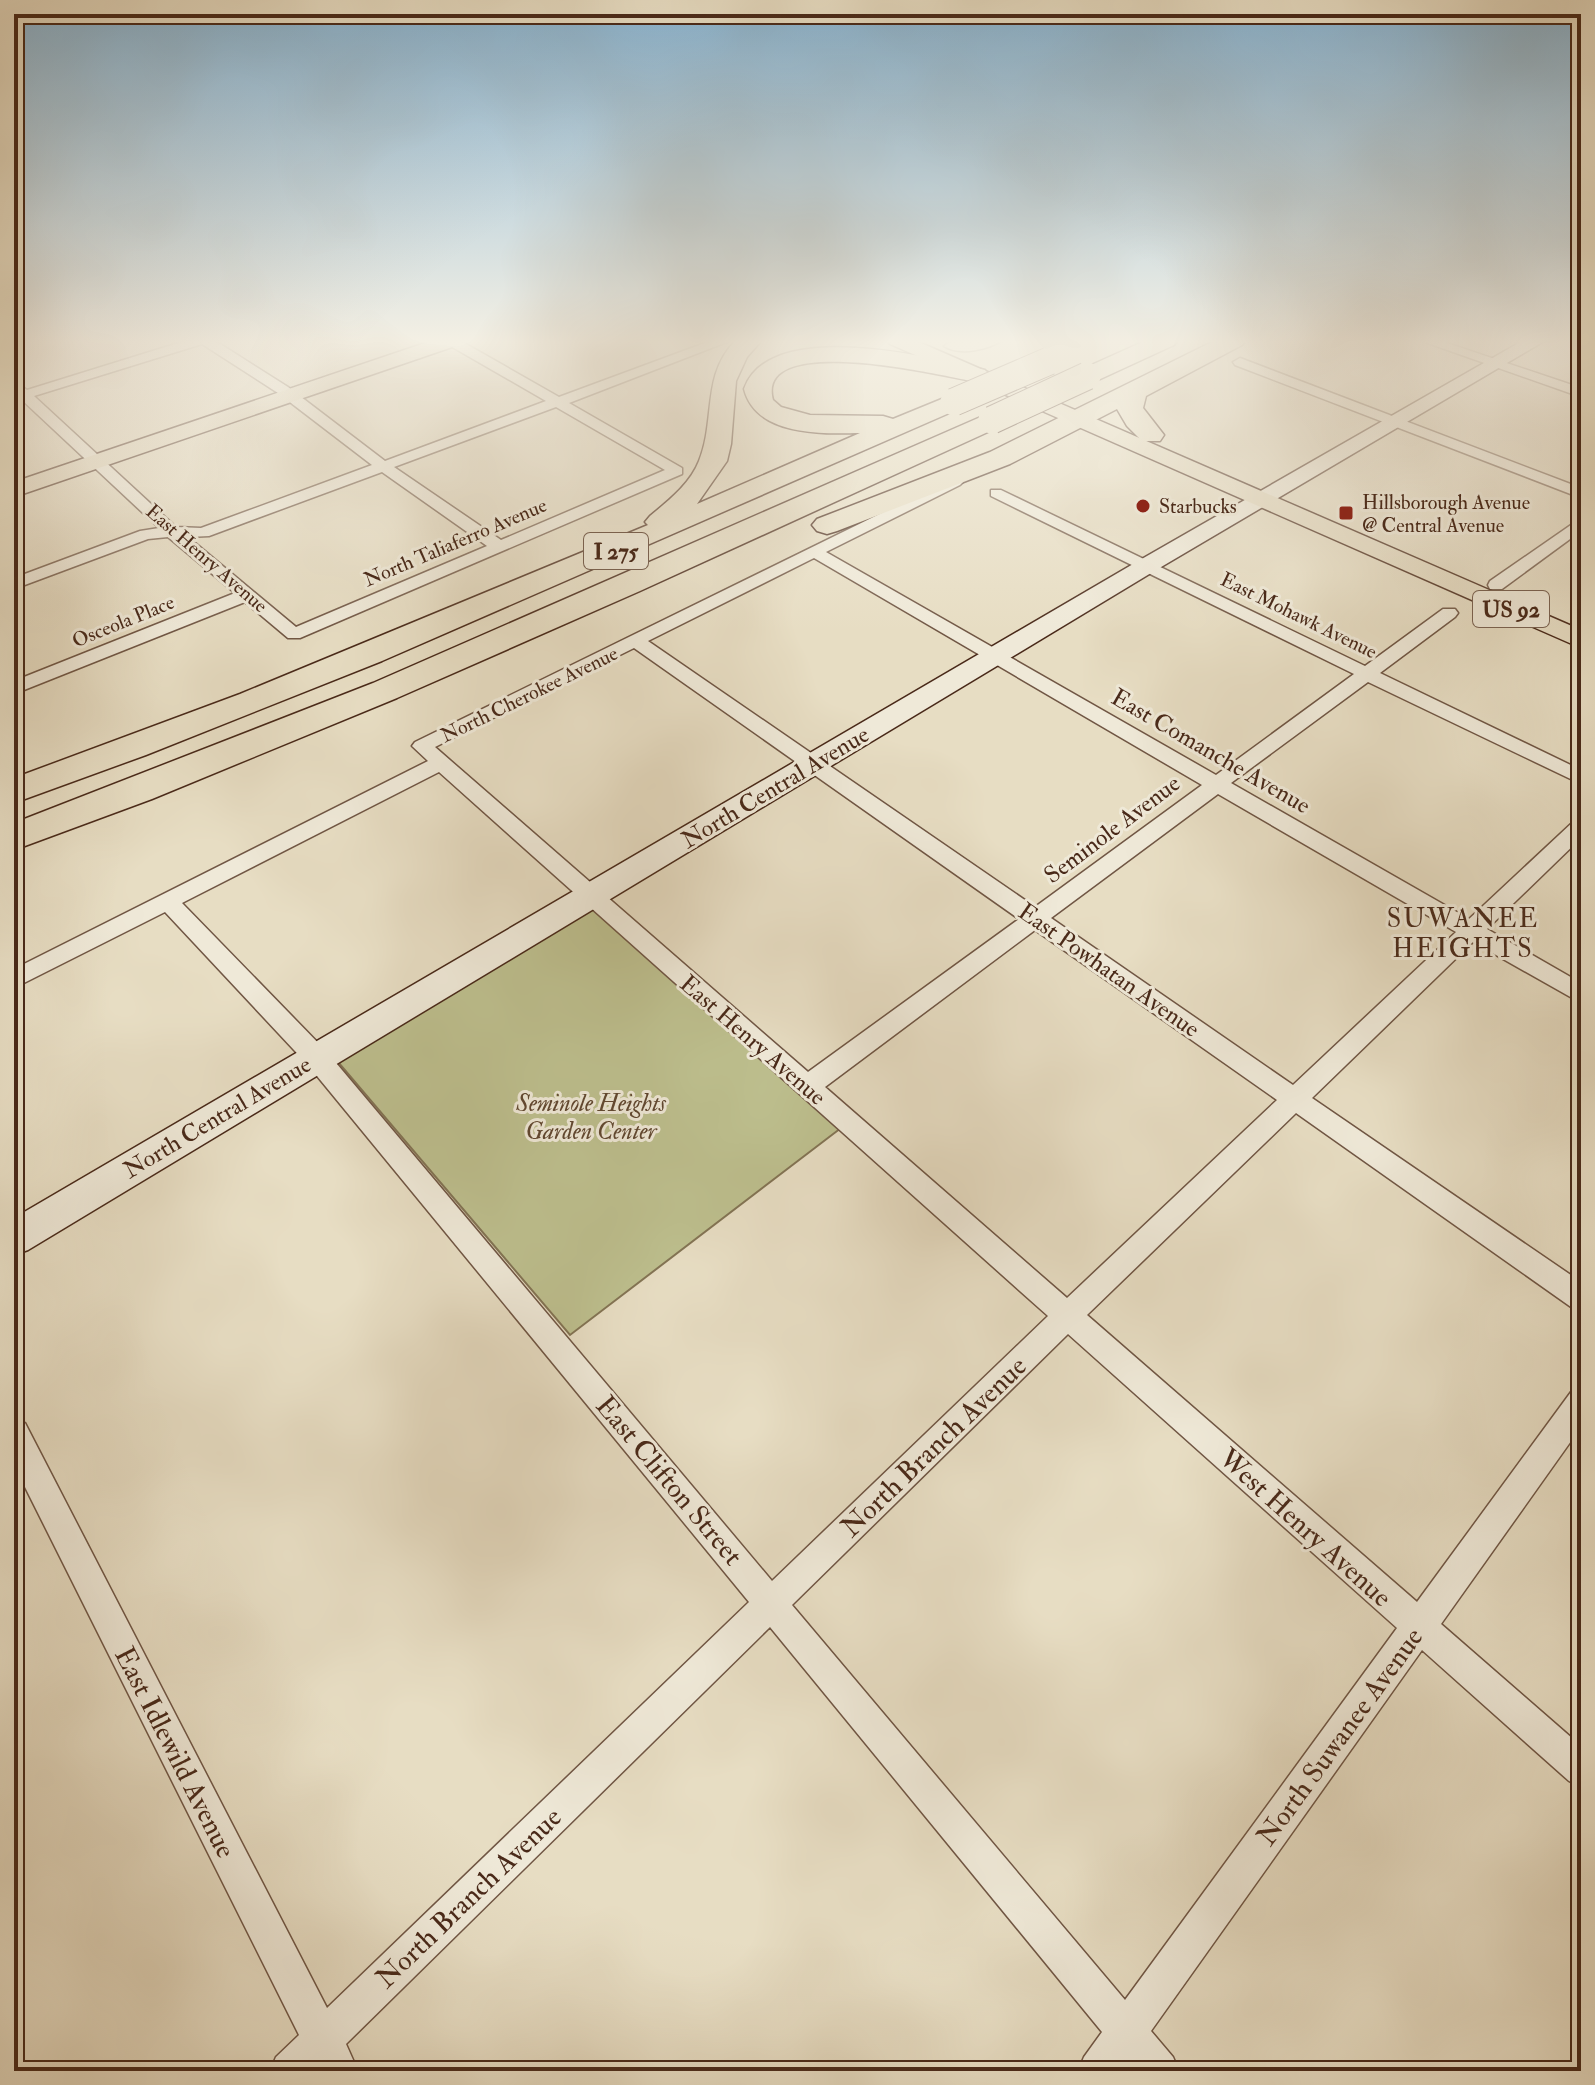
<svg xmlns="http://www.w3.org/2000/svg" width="1595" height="2085" font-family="'IM FELL Double Pica',serif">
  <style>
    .green { fill: #bdbf8e; stroke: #837454; stroke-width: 2 }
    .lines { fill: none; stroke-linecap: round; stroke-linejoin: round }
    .street-casing { stroke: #705644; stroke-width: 3 }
    .secondary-casing { stroke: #492919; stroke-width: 3 }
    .primary-casing { stroke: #492919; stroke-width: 3 }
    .highway-casing { stroke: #492919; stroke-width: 3 }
    .street { fill: #efe9d8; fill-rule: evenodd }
    .secondary { fill: #efe9d8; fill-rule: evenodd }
    .primary { fill: #e7ddc3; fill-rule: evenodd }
    .highway { fill: #e7ddc3; fill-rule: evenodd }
    .highway-bridge-casing { stroke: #492919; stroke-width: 29; stroke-linecap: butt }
    .highway-bridge { stroke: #e7ddc3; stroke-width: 27 }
    .poi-dot { fill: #8f2418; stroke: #efe9d8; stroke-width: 3 }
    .labels { text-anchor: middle; stroke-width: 6; stroke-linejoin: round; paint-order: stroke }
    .far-poi-label { font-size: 20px; fill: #492919; stroke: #efe9d8; text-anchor: start }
    .far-street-label { font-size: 20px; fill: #492919; stroke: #efe9d8 }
    .shield { fill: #efe9d8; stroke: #7b6352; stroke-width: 2 }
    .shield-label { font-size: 22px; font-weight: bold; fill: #492919 }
    .street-label { font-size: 24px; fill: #492919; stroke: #efe9d8 }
    .park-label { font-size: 24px; font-style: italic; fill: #604730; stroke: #efe9d8 }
    .neighbourhood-label { font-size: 26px; letter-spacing: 2px; fill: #492919; stroke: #efe9d8 }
    .near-street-label { font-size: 28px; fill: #492919; stroke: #efe9d8 }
  </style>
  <rect width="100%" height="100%" fill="#e7ddc3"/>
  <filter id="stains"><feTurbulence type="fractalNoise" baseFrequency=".0025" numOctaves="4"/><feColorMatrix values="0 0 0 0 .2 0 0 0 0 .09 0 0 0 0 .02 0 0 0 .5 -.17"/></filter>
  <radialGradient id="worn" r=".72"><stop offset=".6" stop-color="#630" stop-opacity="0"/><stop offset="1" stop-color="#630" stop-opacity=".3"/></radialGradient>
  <path class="green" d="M594,908L841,1128L570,1335L338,1062Z"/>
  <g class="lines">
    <defs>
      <g id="street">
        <path d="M188,340H214L288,387L385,461L546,401L447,344L446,340H459L559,397L713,340H732L569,403L682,468V474L300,638H288L245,602L14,694V681L235,593L168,537L148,539L14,589V578L140,531L159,528L22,400L14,402V381L27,390ZM202,344L278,393L372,465L201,528L176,527L34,396ZM556,407L665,470L501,540L394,467ZM382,472L487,546L296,627L188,537L209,536Z"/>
        <path d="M981,340H1002C988,350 959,356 944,346L951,342Z"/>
        <path d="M1419,340H1438L1581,388V397Z"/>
        <path d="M1240,358L1581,488V498L1235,365L1233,362Z"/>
        <path d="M955,477L963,482L960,485L826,552L1216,775L1354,674L991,496V490H1001L1365,666L1443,609H1455L1458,613L1455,617L1380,673L1581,770V784L1368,682L1231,783L1469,919L1574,821L1581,819V838L1487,929L1581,983V1003L1473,942L1312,1098L1581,1282V1311L1571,1307L1296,1113L1087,1315L1417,1602L1571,1392L1581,1388V1427L1441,1624L1581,1746V1787L1569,1781L1422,1650L1151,2031L1173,2057L1179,2071H1133L1127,2064L1122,2071H1078L1084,2057L1102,2032L770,1627L346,2044L358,2071H270L276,2057L299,2035L14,1465V1418L25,1423L327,2008L749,1602L308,1065L165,912L14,988V969L428,761L412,746L415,742ZM814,558L1202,785L1035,907L648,641ZM634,648L1019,919L808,1072L435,747ZM439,772L1048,1316L772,1581L326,1051L182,903ZM1218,794L1456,932L1293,1085L1051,918ZM1035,930L1277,1100L1067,1298L825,1087ZM1068,1334L1397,1628L1125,2000L792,1605Z"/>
        <path d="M1581,518V531L1502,589H1490L1488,585L1490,581Z"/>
      </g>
      <path id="secondary" d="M1524,340H1546L1156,570L28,1250L14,1255V1218L1140,560Z"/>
      <g id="primary">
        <path d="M434,340H464L461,344L14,497V482Z"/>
        <path d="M887,340H914L1581,630V648L890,344Z"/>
      </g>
      <g id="highway">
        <path d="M736,340H762L747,357L736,381L731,444L727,461L697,504L860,433C821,434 756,436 744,389C769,317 932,357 985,370L988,375L985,380L976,382C946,376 754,330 773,400L781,407L810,415L883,416L893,419L954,394L963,397L967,402L963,407L382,661L146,755L14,803V778L240,694L648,525L645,522L650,516C668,501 690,484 699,461C716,419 701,375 736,340Z"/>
        <path d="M1147,340H1178L1174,345L1096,381H1078L1075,376L1078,371Z"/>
        <path d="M1216,340H1246L1242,345L1146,396L1143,408L1164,435L1160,441H1142L1127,426L1117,409L1010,464L837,531L827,534L817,531L812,525L817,519L990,452Z"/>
        <path d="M992,412L1001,414L1005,420L1001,426L640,591L397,698L152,799L14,850V823L373,683Z"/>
      </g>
    </defs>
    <use href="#street" class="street-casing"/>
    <use href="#secondary" class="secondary-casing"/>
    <use href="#primary" class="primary-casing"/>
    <use href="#highway" class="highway-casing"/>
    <use href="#street" class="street"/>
    <use href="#secondary" class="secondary"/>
    <use href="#primary" class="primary"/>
    <use href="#highway" class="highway"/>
    <defs>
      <g id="highway-bridge">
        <path d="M954,402L1049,361"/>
        <path d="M992,420L1087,376"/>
      </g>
    </defs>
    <use href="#highway-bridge" class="highway-bridge-casing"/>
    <use href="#highway-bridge" class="highway-bridge"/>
  </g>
  <linearGradient id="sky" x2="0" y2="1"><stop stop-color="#88b6d6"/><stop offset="0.54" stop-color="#f4f0e4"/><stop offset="1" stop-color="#f4f0e4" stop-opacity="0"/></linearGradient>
  <rect width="1595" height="632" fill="url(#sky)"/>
  <g class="poi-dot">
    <circle cx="1143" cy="506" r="8"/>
    <rect x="1338" y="505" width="16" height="16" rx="4"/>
  </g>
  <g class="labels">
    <g class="far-poi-label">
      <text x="1362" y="509">Hillsborough Avenue<tspan x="1362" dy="23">@ Central Avenue</tspan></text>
      <text x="1159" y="513">Starbucks</text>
    </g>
    <g class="far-street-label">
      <text transform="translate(455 542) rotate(-23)" y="7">North Taliaferro Avenue</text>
      <text transform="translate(207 558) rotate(41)" y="7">East Henry Avenue</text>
      <text transform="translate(1299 615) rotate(26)" y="7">East Mohawk Avenue</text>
      <text transform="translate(123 621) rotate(-22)" y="7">Osceola Place</text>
      <text transform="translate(529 694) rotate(-26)" y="7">North Cherokee Avenue</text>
    </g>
    <g class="shield">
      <rect x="584" y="533" width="64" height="36" rx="6"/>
      <rect x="1473" y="591" width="76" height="36" rx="6"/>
    </g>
    <g class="shield-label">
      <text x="616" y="559">I 275</text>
      <text x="1511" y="617">US 92</text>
    </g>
    <g class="street-label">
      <text transform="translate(1211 751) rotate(30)" y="8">East Comanche Avenue</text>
      <text transform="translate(775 787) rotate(-31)" y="8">North Central Avenue</text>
      <text transform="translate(1112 829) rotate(-37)" y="8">Seminole Avenue</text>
      <text transform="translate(1109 970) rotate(35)" y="8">East Powhatan Avenue</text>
      <text transform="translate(753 1040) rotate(41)" y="8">East Henry Avenue</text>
      <text transform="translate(217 1117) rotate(-31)" y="8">North Central Avenue</text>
    </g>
    <g class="park-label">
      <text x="591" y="1111">Seminole Heights<tspan x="591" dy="28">Garden Center</tspan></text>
    </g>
    <g class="neighbourhood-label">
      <text x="1463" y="927">SUWANEE<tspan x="1463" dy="30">HEIGHTS</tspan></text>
    </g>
    <g class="near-street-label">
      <text transform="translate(933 1446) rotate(-44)" y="10">North Branch Avenue</text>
      <text transform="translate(670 1480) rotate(50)" y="10">East Clifton Street</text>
      <text transform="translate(1306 1527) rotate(42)" y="10">West Henry Avenue</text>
      <text transform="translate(1339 1736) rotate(-54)" y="10">North Suwanee Avenue</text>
      <text transform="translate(176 1752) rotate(63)" y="10">East Idlewild Avenue</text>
      <text transform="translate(468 1897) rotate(-44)" y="10">North Branch Avenue</text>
    </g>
  </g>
  <rect width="1595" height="2085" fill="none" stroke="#e7ddc3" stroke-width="48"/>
  <rect x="16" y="16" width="1563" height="2053" fill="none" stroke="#492919" stroke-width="4"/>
  <rect x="24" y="24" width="1547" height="2037" fill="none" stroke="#492919" stroke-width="2"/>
  <rect width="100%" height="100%" filter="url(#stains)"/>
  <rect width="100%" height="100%" fill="url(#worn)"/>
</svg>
